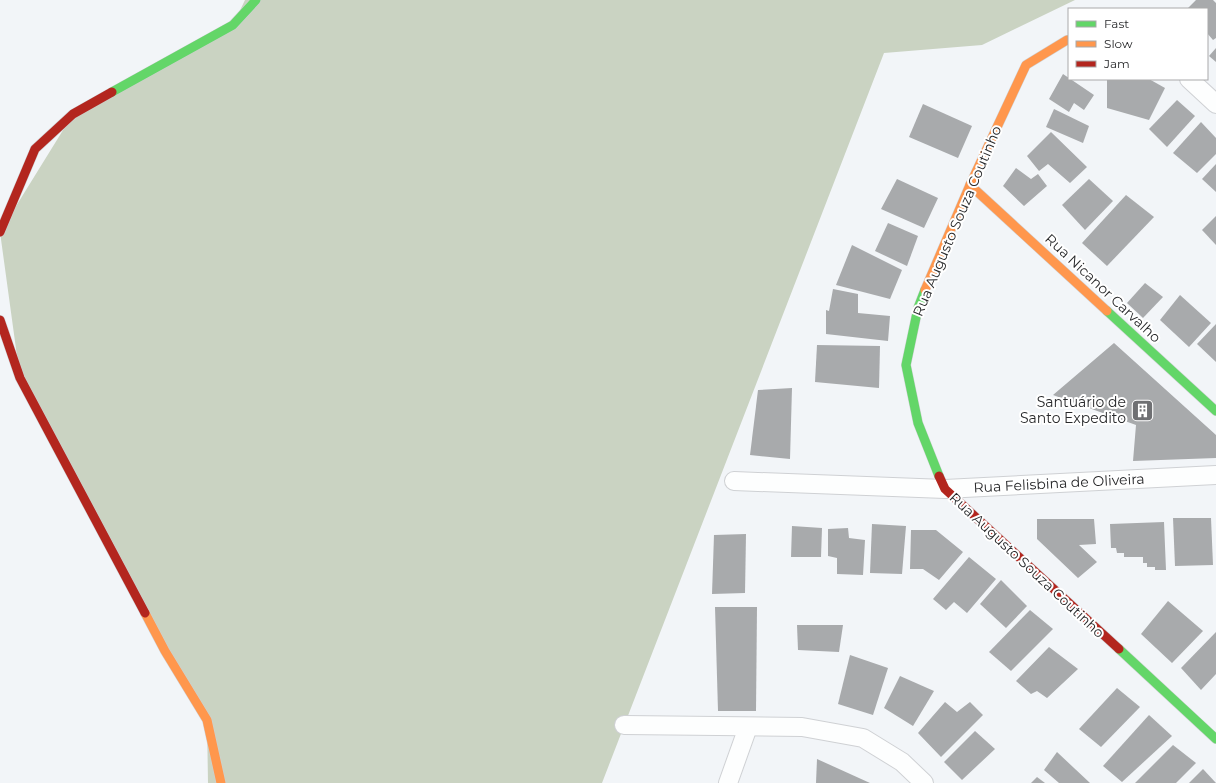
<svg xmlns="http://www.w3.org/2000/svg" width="1216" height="783" font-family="Montserrat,sans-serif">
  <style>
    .forest { fill: #cad3c2 }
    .building { fill: #a8aaac }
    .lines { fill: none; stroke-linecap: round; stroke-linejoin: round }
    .street-casing { stroke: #cfd1d4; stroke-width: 20 }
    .fast-casing { stroke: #cfd1d4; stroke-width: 10 }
    .slow-casing { stroke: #cfd1d4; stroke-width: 10 }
    .jam-casing { stroke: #cfd1d4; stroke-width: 10 }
    .street { stroke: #fdfefe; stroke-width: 18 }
    .fast { stroke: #63d668; stroke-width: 9 }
    .slow { stroke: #ff974d; stroke-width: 9 }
    .jam { stroke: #b3261e; stroke-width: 9 }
    .labels { text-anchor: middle; stroke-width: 4; stroke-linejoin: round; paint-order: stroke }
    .street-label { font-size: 14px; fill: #28292b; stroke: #fff }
    .poi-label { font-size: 14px; fill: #28292b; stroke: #fff; text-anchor: end }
  </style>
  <rect width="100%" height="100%" fill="#f2f5f8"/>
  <path class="forest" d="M245,0H1075L982,45L884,53L602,783H208L207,720L20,378L0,232L73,114L233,25Z"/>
  <g class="building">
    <path d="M1196,0H1213L1216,3V38L1213,40L1207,33V9H1187Z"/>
    <path d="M1216,48V62L1209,56Z"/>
    <path d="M1063,74L1094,95L1084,110L1074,103L1069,112L1049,99Z"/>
    <path d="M1107,79H1149L1165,88L1149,120L1107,108Z"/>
    <path d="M1177,100L1195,116L1167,147L1149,129Z"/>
    <path d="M923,104L972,126L958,158L909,137Z"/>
    <path d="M1054,109L1089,126L1083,143L1046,127Z"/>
    <path d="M1201,122L1216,138V154L1197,173L1173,153Z"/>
    <path d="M1051,132L1087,167L1070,183L1048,164L1039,171L1027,156Z"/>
    <path d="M1216,164V192L1202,179Z"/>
    <path d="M1016,168L1031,179L1038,174L1047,186L1024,206L1003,186Z"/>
    <path d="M897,179L938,198L924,228L881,209Z"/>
    <path d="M1089,179L1113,201L1085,230L1062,205Z"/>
    <path d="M1126,195L1154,217L1107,266L1082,243Z"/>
    <path d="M1216,216V245L1202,230Z"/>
    <path d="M888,223L918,236L907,266L875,251Z"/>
    <path d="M852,245L902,270L890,299L836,285Z"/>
    <path d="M1145,283L1163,297L1143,318L1127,303Z"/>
    <path d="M833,289L858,294V313L890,316L888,341L826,334V310L829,311Z"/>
    <path d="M1180,295L1211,323L1189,347L1160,320Z"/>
    <path d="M1216,324V362L1197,344Z"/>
    <path d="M1114,343L1216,435V458L1133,461L1136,425L1053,395Z"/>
    <path d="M817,345L880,346L879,388L815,382Z"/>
    <path d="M792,388L790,459L750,455L758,390Z"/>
    <path d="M1173,518H1211L1213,565L1175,566Z"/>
    <path d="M1037,519H1094L1096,544L1079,545L1097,562L1078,578L1037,539Z"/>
    <path d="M1164,522L1166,570H1155V567H1147V563H1143V557H1124V553H1117L1116,548H1111L1110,524Z"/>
    <path d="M872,524L906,526L902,574L870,573Z"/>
    <path d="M792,526L822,528L821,557H791Z"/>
    <path d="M848,528L849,538L865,540L863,575L837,574V558L828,556V529Z"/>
    <path d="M911,530H936L963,552L939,580L923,569H910Z"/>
    <path d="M746,534L745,593L712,594L714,535Z"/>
    <path d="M969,557L996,579L967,613L954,602L946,610L933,599Z"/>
    <path d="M1001,580L1027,606L1006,628L980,604Z"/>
    <path d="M1168,601L1203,631L1172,663L1141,634Z"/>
    <path d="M715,607H757L756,711H718Z"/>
    <path d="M1030,610L1053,629L1011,671L989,652Z"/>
    <path d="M797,625H843L839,652L798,650Z"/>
    <path d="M1216,632V674L1201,690L1181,668Z"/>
    <path d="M1049,647L1078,669L1047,698L1037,691L1031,694L1016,681Z"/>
    <path d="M850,655L888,668L873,715L838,704Z"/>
    <path d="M900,676L934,691L913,726L884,708Z"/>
    <path d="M1117,688L1140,707L1101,747L1079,729Z"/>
    <path d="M945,702L957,712L970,702L983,715L941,757L918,733Z"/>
    <path d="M1149,715L1172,736L1122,782L1103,766Z"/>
    <path d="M975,731L995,749L962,780L944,762Z"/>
    <path d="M1173,745L1196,763L1176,783H1135Z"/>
    <path d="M1057,752L1090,783H1059L1044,770Z"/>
    <path d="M817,759L870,783H816Z"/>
    <path d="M1203,769L1216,783H1189Z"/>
    <path d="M1037,777L1045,783H1031Z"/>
  </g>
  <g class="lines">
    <defs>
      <g id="street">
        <path d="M1189,79L1216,104"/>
        <path d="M734,481L945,489L1216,475"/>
        <path d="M624,725L802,727L863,738L902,762L924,783"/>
        <path d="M728,783L748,727"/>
      </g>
      <g id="fast">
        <path d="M112,92L233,25L256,0"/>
        <path d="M925,290L918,308L906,365L918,423L939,476"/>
        <path d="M1107,311L1216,411"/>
        <path d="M1119,649L1216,739"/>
      </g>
      <g id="slow">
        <path d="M970,185L1107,311"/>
        <path d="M925,290L970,185L1026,65L1067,40H1069"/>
        <path d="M145,613L165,651L207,720L221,783"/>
      </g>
      <g id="jam">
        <path d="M0,232L35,149L73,114L112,92"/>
        <path d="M0,320L20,378L145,613"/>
        <path d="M939,476L945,489L1119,649"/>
      </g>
    </defs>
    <use href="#street" class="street-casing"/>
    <use href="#fast" class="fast-casing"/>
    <use href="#slow" class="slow-casing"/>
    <use href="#jam" class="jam-casing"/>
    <use href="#street" class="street"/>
    <use href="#fast" class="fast"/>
    <use href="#slow" class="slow"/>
    <use href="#jam" class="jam"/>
  </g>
  <defs>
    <symbol id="building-square" viewBox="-11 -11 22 22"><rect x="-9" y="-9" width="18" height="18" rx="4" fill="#6f7073" stroke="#fff"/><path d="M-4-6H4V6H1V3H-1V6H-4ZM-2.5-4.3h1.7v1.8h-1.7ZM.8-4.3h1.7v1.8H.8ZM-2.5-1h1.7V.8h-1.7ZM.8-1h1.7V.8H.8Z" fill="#fff"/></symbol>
  </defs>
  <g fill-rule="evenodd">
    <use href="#building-square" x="1130" y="398" width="25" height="25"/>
  </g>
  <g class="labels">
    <g class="street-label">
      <text transform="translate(957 221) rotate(-67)" y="5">Rua Augusto Souza Coutinho</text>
      <text transform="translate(1103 288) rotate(43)" y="5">Rua Nicanor Carvalho</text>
      <text transform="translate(1059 483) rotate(-3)" y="5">Rua Felisbina de Oliveira</text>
      <text transform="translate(1027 565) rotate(43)" y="5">Rua Augusto Souza Coutinho</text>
    </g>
    <g class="poi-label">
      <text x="1126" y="407">Santuário de<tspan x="1126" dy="16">Santo Expedito</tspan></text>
    </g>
  </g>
  <rect x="1068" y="8" width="140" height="72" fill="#ffffff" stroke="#a9a9aa"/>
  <rect x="1076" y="21" width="20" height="6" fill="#63d668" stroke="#a9a9aa"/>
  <text x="1104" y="28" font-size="12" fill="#28292b">Fast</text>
  <rect x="1076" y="41" width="20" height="6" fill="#ff974d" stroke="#a9a9aa"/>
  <text x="1104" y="48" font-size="12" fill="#28292b">Slow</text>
  <rect x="1076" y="61" width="20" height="6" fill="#b3261e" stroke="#a9a9aa"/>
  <text x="1104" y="68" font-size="12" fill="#28292b">Jam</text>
</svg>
